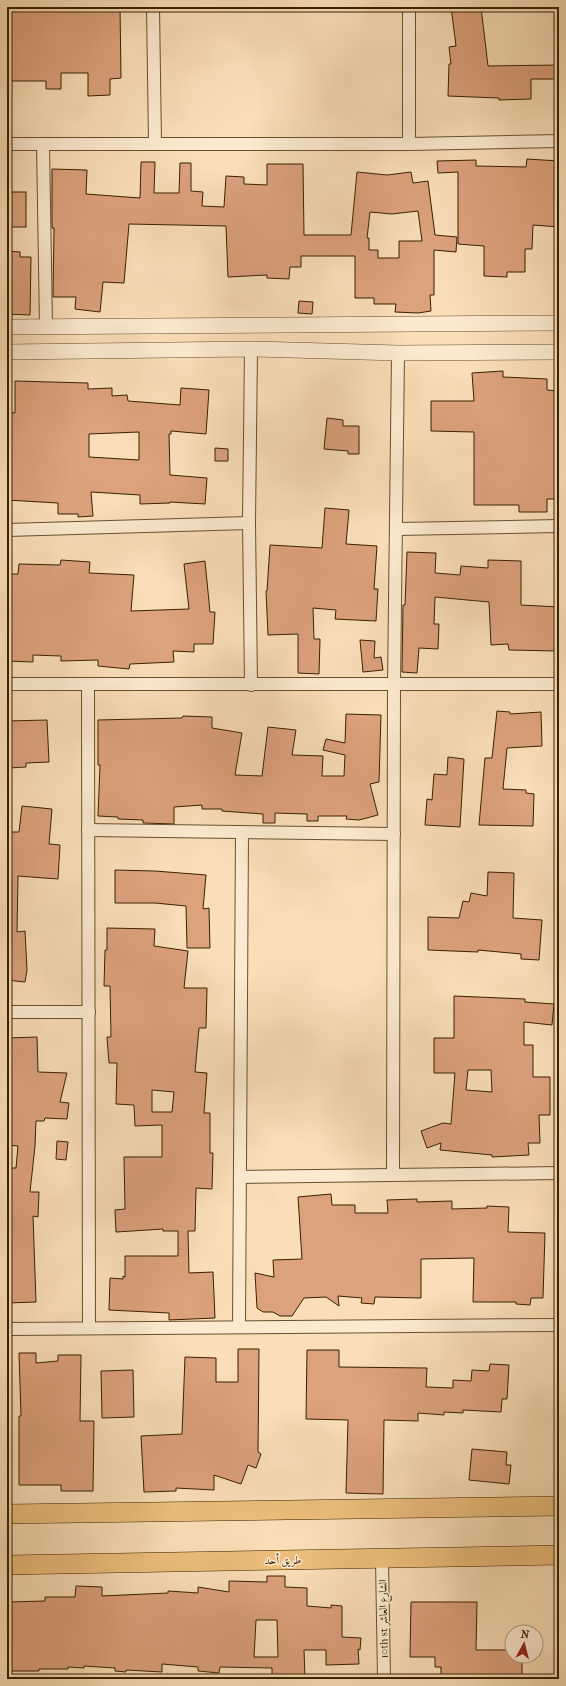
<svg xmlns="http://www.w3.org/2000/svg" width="566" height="1686" font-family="'IM FELL French Canon',Amiri,serif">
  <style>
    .building { fill: #dca17d; stroke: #372000; fill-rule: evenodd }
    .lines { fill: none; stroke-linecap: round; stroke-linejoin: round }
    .minor-casing { stroke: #68502e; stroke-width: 14 }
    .tertiary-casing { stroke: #68502e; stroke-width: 16 }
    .primary-casing { stroke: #372000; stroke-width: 20 }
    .minor { stroke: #fcead0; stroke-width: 12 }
    .tertiary { stroke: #fcead0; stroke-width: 15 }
    .primary { stroke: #edbf7c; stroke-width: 19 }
    .labels { text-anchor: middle; stroke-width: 3; stroke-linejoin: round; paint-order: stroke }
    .street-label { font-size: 11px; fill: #372000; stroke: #fcead0 }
  </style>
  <rect width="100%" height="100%" fill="#fadeb7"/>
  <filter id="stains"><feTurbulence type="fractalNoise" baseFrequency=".005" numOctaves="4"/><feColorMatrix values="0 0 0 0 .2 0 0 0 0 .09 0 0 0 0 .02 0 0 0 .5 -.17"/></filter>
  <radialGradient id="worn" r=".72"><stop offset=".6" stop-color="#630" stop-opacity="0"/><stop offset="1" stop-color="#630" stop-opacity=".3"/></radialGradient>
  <g class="building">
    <path d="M7,7L43,9V7H120L121,78L110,79V95L88,96V73H61V89H46V81H7Z"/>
    <path d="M451,7H481L488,66L558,65V79H531V99L499,100V98L448,96L449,64H451L449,47L456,46Z"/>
    <path d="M527,159L559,161V186H556L555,209L559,210V227L533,225L532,249H525V272H507V277L484,276V246L458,244V172L438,173L437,161L476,160V166L526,167Z"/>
    <path d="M141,162H155L154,193H179L180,163H191V191L203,192L202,206L224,207L226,176L244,177V184L267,185V164H303L304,235H351L357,172L387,175L411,172L413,183L428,181L435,235L457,237L456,252L434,250V295H430L431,311L418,313L395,312L396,304H374V298H355V256H301V267H290L289,279L267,278V275L228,277L226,226L129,224L124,283L103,282L100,312L75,309L76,297H53L54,228H52V169L87,170L86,194L140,198ZM418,211L422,241H399V258H378V250H369V238H367L370,212L392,214Z"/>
    <rect x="7" y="192" width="19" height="35"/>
    <path d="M7,251L20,252V257H31L30,315L7,314Z"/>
    <path d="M299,301L313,302L312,314L298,313Z"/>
    <path d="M503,371V377L547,379V390L559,391V499H547V512H519V505H474V432L431,431V401H474L472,373Z"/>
    <path d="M15,381L88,383V389L112,388V396L127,395L128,401L180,405L181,388L209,390L206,434L171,431V434H169L170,475L207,478L205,504L170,502V503L140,504V495L91,492L93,516L78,517V514H58V503L7,500V412L15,413ZM139,432V460L89,457V434Z"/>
    <path d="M327,418L343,420V426H359V454H348V451L324,449Z"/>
    <path d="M215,448L228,449V461H215Z"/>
    <path d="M325,508L349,510L346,544L377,546L374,589H378L376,621L335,619L336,610L313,608L314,639H320L319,674L298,673V634L268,635L266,591H267L270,545L322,548Z"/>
    <path d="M407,552L436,553L435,573L460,575L461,566L488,568V560L521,561V605L559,607L558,651L509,650L508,644L491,645L489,602L435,597L434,624H439L438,649L419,648L417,673L402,672L403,605H405Z"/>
    <path d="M61,560L90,562L89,573L134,575L131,611L189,609L184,564L205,561L210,612H215L213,644H194V652L173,651L174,662L130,664L129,669L98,666V660L61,661V656L33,655V662L7,661V574H18L19,564L60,565Z"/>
    <path d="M360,640L375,641L374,658L381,657L383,670L363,672Z"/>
    <path d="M497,711L510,712V714L541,712L542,746L507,748L503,789L526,790V793L534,794L533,826L479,825L485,758H492Z"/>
    <path d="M346,714L381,715L379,782L370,784L378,815L359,820L346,819L347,816H318V821H307V814L275,813V823H263V814L222,811V809H202V805L174,807V824L143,823V820L118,819V817L98,816L100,765H98V720L182,718L183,716L212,717V728L242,733L235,775L262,776L268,727L296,730L292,755L323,756L322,776H344L345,755L323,750L326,739L345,743Z"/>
    <path d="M47,720L49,762L26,763V767L9,768L7,721Z"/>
    <path d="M448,757L464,759L460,827L425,825L427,799L432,800L434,774L447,775Z"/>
    <path d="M22,806L52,809L49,844L60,845L58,879L18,876L17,932L25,931L27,970L25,982L7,980V846H9V832H19Z"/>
    <path d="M115,870L155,871L206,875L203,909L209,908L210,948H187L186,906L155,903H115Z"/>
    <path d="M488,872L514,873L513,918L542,920L539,960L521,959V954L478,950V952L428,950V917L459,918L463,901L469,902L471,893L487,896Z"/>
    <path d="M107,928L155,929L154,946L188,951L184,988H207L206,1028H199L195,1072L207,1073L204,1113H210V1153H213L212,1189L196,1188L195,1231H188L189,1273L213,1272L215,1318L169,1320V1313L109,1310L110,1278L123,1279V1276L125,1277V1256H178V1231H163V1229L116,1232L115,1210L125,1209L124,1157H162V1125L135,1126L134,1105L116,1104L117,1063H109L107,1037H111L110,986H104L105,950H107ZM152,1090L174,1092L172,1112H152Z"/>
    <path d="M454,996L525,999V1002L554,1004L552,1025L524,1022V1045H533V1077H550V1115H539L540,1143H528L529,1155L492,1157V1155L440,1150L441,1143L427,1148L421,1131L443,1123L451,1124L455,1073H434V1038H454ZM468,1070H491L492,1092L466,1090Z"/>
    <path d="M37,1037L38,1072L67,1073L60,1102L69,1103L67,1119L45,1118L44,1121H36L35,1146L30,1192H39L38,1217L33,1216L36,1302L7,1303V1194L10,1168H16L18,1146L7,1145V1038Z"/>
    <path d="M57,1141L68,1142L66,1160L56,1159Z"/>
    <path d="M331,1194L332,1205H355V1213H388L387,1200L417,1199V1202L452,1201V1209L487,1208V1206L509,1207L508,1232L545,1233L543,1298H531L530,1305L516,1304V1302H473L474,1258L421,1259V1298L375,1297L374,1304L361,1303L362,1298L338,1296L339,1306L326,1297L304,1298L292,1316H280L273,1312H263L257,1308L255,1273L274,1277L273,1260L302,1259L298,1197Z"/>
    <path d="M238,1349H259L258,1452L261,1454L256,1468L248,1465L241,1484L214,1475V1490L176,1488V1491L144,1492L141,1436L182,1434L185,1357L216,1358V1382H238Z"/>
    <path d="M307,1350H339V1367L427,1368L426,1387L453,1388V1380L471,1381L472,1370L489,1371L490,1364L509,1365L507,1399H502L501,1412L463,1410V1413L444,1412V1415L418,1413V1421L384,1420L383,1494L346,1493L348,1420L306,1419Z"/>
    <path d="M19,1353H36V1363L58,1361V1355H81L80,1421H94L93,1491H61V1485H19V1416H21Z"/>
    <path d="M133,1370L134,1417L102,1418L101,1371Z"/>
    <path d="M472,1449L507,1452L506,1465H511L509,1484L469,1480Z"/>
    <path d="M267,1576H285V1587L307,1588V1606L331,1608V1605L342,1606V1637L361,1638L360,1650L358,1649L359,1664L326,1665V1650H304L305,1679H272V1668L220,1667L219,1673L198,1671V1667L162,1664V1672L126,1670V1672L115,1671V1668L84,1666V1668L68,1667V1669H39V1671H9L8,1602L45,1601V1597H75L76,1586L102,1587V1596L168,1593V1591L198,1593V1587L229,1592V1581L267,1582ZM256,1620H277L278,1657H254Z"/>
    <path d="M411,1602H477L476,1650H512V1656H522V1679H441V1667H435V1657H410Z"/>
  </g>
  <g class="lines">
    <defs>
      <g id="minor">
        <path d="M153,7L155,143"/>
        <path d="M409,7V144"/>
        <path d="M7,144H409L559,141"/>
        <path d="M43,144L46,327"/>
        <path d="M251,349L249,523L251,685"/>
        <path d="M396,529L559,526"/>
        <path d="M7,530L249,523"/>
        <path d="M7,684H559"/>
        <path d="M88,685L89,1328"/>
        <path d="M88,830L394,834"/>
        <path d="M7,1012H89"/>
        <path d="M393,1174L394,685L398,353"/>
        <path d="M240,1177L559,1173"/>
        <path d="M239,1327L242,832"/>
        <path d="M7,1329L559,1325"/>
        <path d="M382,1559L384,1679"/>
      </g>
      <g id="tertiary">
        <path d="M7,327L559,323"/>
        <path d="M7,352L251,349L398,353L559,352"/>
      </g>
      <g id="primary">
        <path d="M7,1514L559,1506"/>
        <path d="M7,1565L559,1555"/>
      </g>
    </defs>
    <use href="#minor" class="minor-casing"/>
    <use href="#tertiary" class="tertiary-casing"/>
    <use href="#primary" class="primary-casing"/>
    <use href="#minor" class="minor"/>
    <use href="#tertiary" class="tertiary"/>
    <use href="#primary" class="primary"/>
  </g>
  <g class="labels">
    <g class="street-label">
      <text transform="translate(283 1560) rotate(-1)" y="4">طريق أحد</text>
      <text transform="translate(383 1619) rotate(-91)" y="4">10th st الشارع العاشر</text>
    </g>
  </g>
  <rect width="566" height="1686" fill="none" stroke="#fadeb7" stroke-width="24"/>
  <rect x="8" y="8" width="550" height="1670" fill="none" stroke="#372000" stroke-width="2"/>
  <rect x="12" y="12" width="542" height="1662" fill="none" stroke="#372000"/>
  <g transform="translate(524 1644) rotate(7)"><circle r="19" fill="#fcead0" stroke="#ad997d"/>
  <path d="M0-3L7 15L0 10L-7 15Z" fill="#8f2418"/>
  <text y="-6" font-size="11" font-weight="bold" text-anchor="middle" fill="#372000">N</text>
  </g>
  <rect width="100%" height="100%" filter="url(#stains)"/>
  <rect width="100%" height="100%" fill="url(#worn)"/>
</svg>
